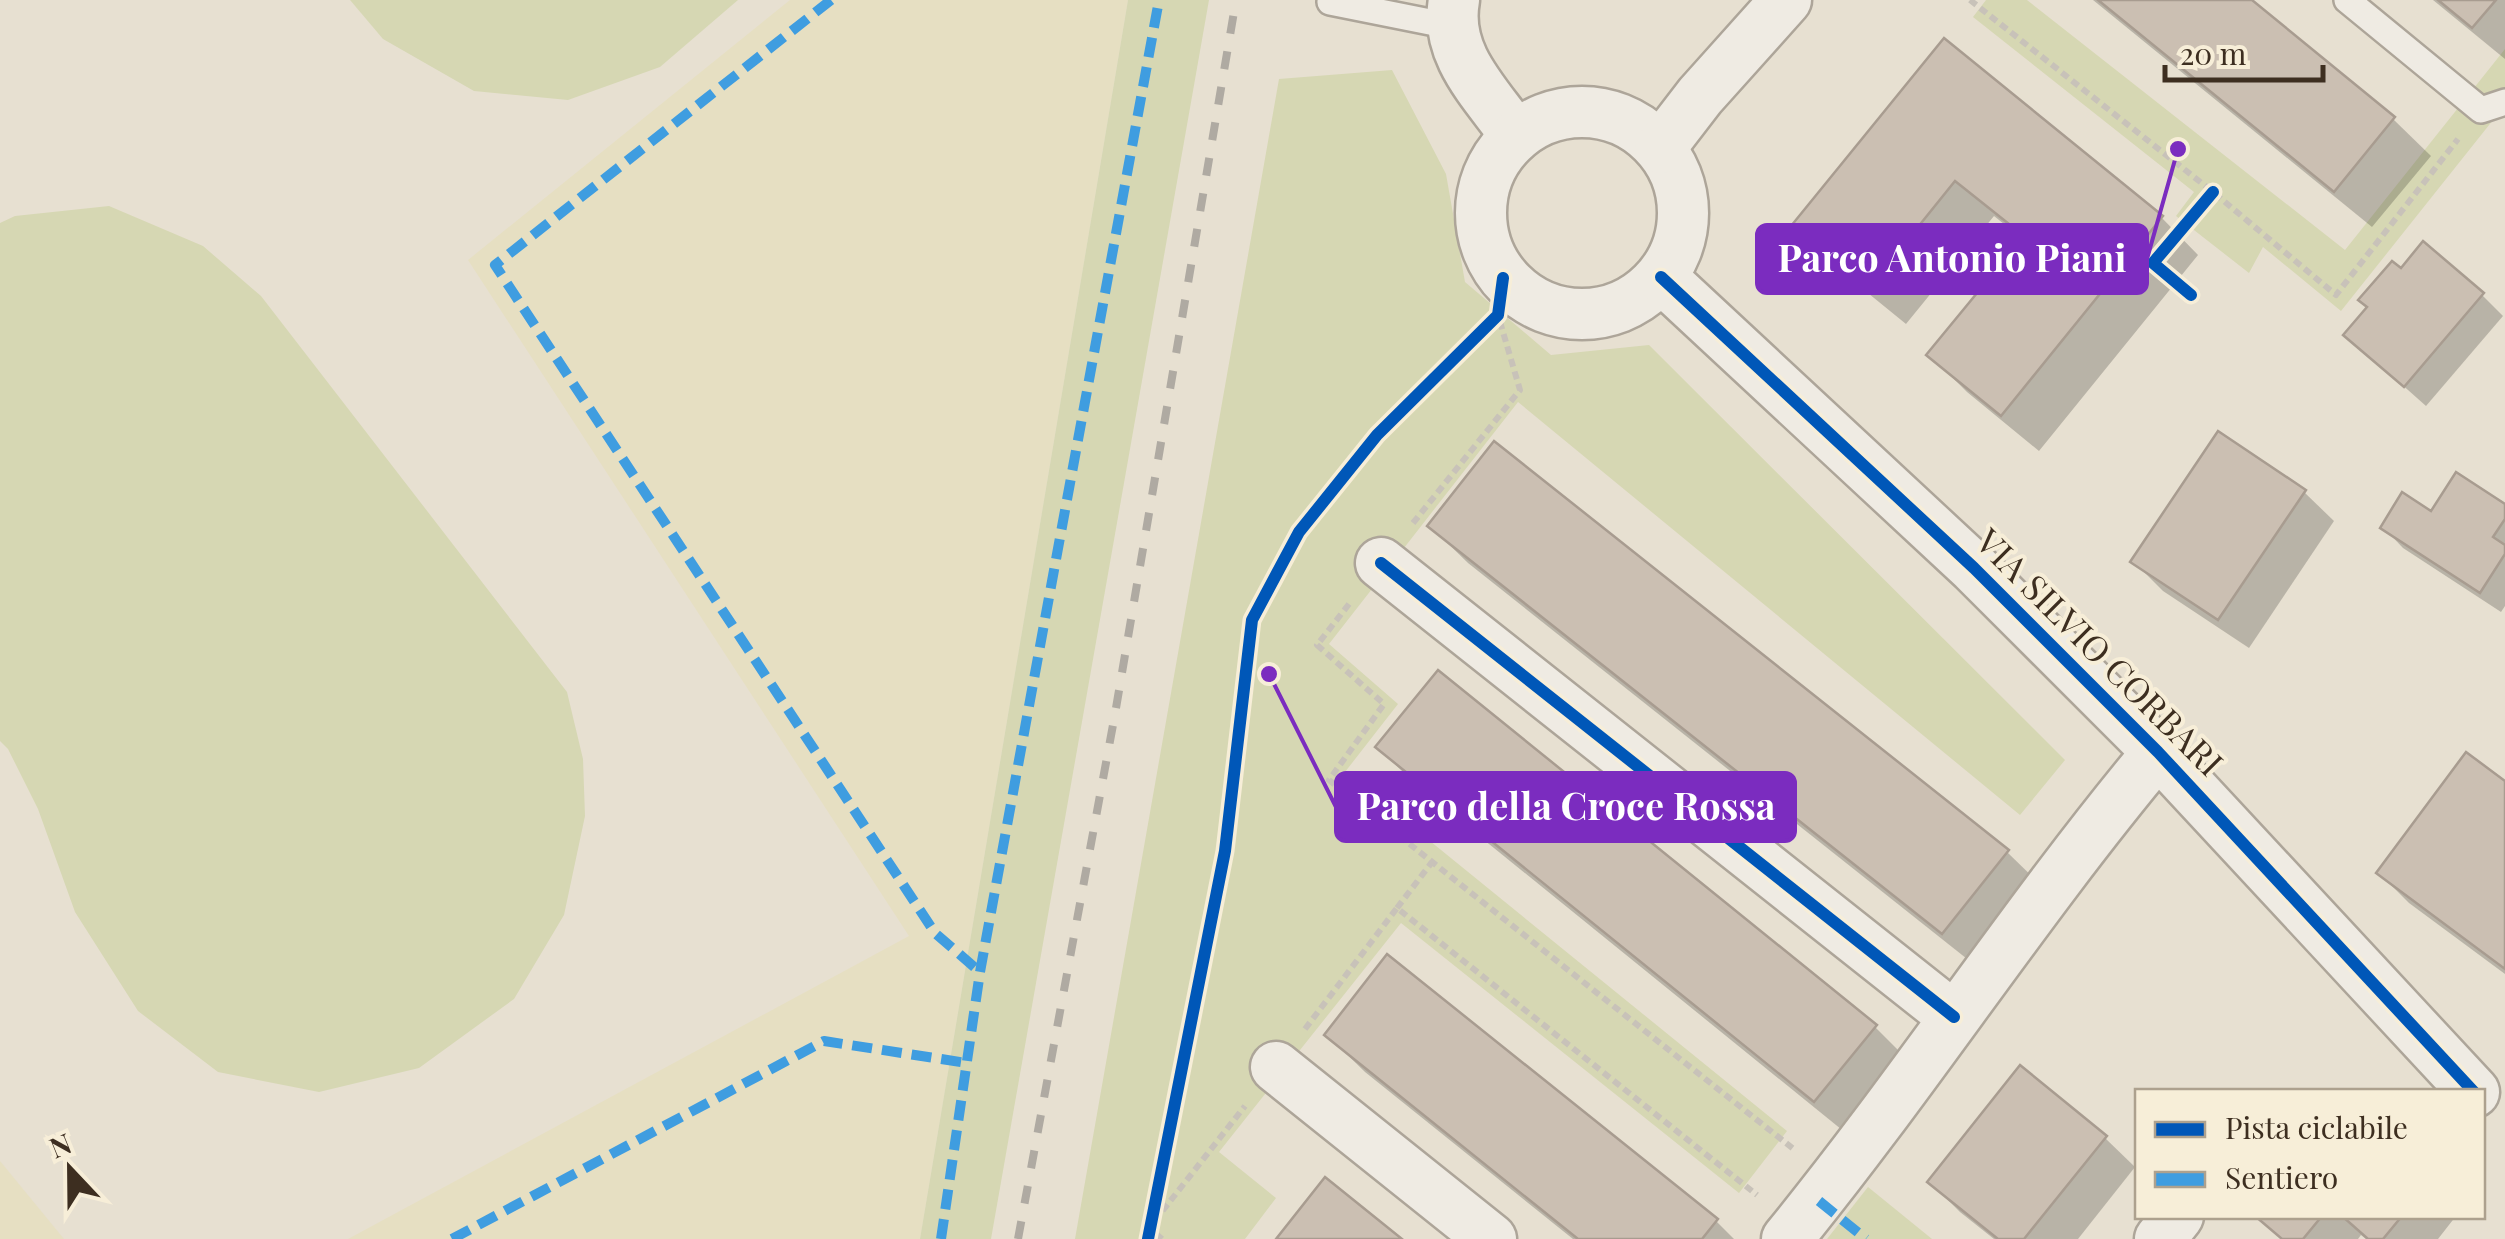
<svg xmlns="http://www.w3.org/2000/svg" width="2505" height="1239" font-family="'Playfair Display',serif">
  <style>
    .farmland { fill: #e6dfc2 }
    .green { fill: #d6d7b3 }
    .shadow { fill: #0003 }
    .building { fill: #cbbfb2; stroke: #a89c90; stroke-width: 2.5 }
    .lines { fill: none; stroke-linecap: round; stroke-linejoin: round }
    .service-casing { stroke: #ada599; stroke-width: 30 }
    .minor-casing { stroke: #ada599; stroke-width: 55 }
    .path { stroke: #c8c2b9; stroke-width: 6; stroke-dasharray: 8 5; stroke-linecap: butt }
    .service { stroke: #efebe3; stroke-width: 25 }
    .minor { stroke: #efebe3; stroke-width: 50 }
    .rail { stroke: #afaaa2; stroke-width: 8; stroke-dasharray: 18 18; stroke-linecap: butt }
    .quiet { stroke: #3f9de0; stroke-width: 10; stroke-dasharray: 20 10; stroke-linecap: butt }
    .cycleway-casing { stroke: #f7eed8; stroke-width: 19 }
    .cycleway { stroke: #0057b8; stroke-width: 12 }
    .labels { text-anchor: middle; stroke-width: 8; stroke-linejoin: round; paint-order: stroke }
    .street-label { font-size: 35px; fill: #3d2e20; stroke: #f7eed8 }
    .leader { fill: none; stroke: #7b2cbf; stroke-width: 4 }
    .callout-dot { fill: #7b2cbf; stroke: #f7eed8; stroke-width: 4 }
    .callout { fill: #7b2cbf; stroke: #7b2cbf; stroke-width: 4 }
    .callout-label { font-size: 38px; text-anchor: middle; font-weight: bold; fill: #fff }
  </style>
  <rect width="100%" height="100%" fill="#e7e0d1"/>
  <g class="farmland">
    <path d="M790,0H1128L920,1239H348L909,936L468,260Z"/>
    <path d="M0,1161L64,1239H0Z"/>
  </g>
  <g class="green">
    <path d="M350,0H738L660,67L568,100L474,91L383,39Z"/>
    <path d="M1128,0H1209L991,1239H920Z"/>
    <path d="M1986,0H2027L2345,250L2505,49V105L2341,311L2263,247L2249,273L2176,216L2194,192L1973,17Z"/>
    <path d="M1392,70L1446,174L1465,282L1551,355L1649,345L2065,760L2020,815L1518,402L1329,644L1398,704L1345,772L1787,1131L1739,1193L1401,923L1219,1152L1276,1198L1245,1239H1075L1279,79Z"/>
    <path d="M109,206L203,246L261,296L567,692L583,759L585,816L564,915L514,999L419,1068L319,1092L218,1072L138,1011L75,912L38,809L8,749L0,741V223L15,216Z"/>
    <path d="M1868,1187L1932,1239H1827Z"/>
  </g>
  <g class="shadow">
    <path d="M2093,0H2248L2393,119L2431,156L2372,227Z"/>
    <path d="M2433,0H2505V59Z"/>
    <path d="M1944,42L2161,217L2198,255L2039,451L1967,392L1930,355L2024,240L1994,216L1906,324L1831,263L1794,226Z"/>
    <path d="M2401,272L2482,295L2503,316L2426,406L2346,335Z"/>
    <path d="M2304,492L2334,521L2249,648L2163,591L2133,561Z"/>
    <path d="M2505,507V606L2501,612L2403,548L2383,527L2432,514Z"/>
    <path d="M1430,526L2007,852L2045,889L1981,970L1468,563Z"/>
    <path d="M1378,747L1875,1027L1912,1064L1852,1138L1415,784Z"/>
    <path d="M2505,784V974L2409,903L2379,873Z"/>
    <path d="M1388,958L1716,1221L1734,1239H1573L1365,1072L1327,1035Z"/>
    <path d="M2105,1138L2135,1167L2078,1239H1994L1960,1212L1930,1182Z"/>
    <path d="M2258,1216H2456L2438,1239H2366L2361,1235L2358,1239H2281Z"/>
  </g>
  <g class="building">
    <path d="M2098,0H2252L2395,117L2334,192Z"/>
    <path d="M2438,0H2496L2472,28Z"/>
    <path d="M1944,38L2163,216L2001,416L1926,355L2024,236L1955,181L1868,289L1791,226Z"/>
    <path d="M2423,241L2484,293L2404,387L2343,335L2367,307L2358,300L2392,261L2401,268Z"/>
    <path d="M2218,431L2306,490L2218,620L2130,562Z"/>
    <path d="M1494,441L2009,850L1942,934L1427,526Z"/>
    <path d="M2456,472L2505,504V519L2493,537L2505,545V554L2480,593L2380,528L2402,492L2431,511Z"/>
    <path d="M1438,670L1877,1025L1814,1102L1375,747Z"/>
    <path d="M2466,752L2505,781V969L2376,873Z"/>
    <path d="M1387,954L1718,1219L1702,1239H1578L1324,1035Z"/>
    <path d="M2020,1065L2107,1136L2024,1239H1998L1927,1182Z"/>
    <path d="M1325,1177L1402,1239H1276Z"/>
    <path d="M2255,1216H2322L2303,1239H2282Z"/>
    <path d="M2342,1216H2402L2383,1239H2368Z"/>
  </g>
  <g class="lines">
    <defs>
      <g id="service">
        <path d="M2347,0L2481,110L2505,102"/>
        <path d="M1330,2L1450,26"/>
      </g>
      <g id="minor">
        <path d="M1454,0C1444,55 1486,93 1516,136"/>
        <circle cx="1582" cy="213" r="101"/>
        <path d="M1660,148L1700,96L1786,0"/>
        <path d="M1661,277L1974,568L2158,752L2474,1092"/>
        <path d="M1381,563L1954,1017"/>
        <path d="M1276,1067L1491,1239"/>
        <path d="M1787,1239C1916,1081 2027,908 2158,752"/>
        <path d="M2160,1239L2178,1216"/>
      </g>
    </defs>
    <use href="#service" class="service-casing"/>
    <use href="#minor" class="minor-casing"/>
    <g class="path">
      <path d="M1970,0L2213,192L2336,295L2458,139"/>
      <path d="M1413,523L1520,390L1498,315"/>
      <path d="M1349,604L1317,645L1384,704L1329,780L1796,1151"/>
      <path d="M1397,908L1432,862"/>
      <path d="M1305,1029L1397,908L1757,1195"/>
      <path d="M1162,1239L1149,1228L1245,1106"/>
    </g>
    <use href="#service" class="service"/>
    <use href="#minor" class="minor"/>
    <path class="rail" d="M1018,1239L1115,714L1236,0"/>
    <g class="quiet">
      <path d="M831,0L495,265L935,933L980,972"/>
      <path d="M1819,1201L1866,1239"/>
      <path d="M452,1239L824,1041L967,1063"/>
      <path d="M941,1239L980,972L1159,0"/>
    </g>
    <defs>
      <g id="cycleway">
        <path d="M1661,277L1974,568L2158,752L2474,1092"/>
        <path d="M2191,295L2153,263L2213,192"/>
        <path d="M1381,563L1954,1017"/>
        <path d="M1148,1239L1225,851L1252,620L1299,532L1377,435L1498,315L1503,278"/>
      </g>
    </defs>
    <use href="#cycleway" class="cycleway-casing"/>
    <use href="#cycleway" class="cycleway"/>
  </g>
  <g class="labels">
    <g class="street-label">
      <text transform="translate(2099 653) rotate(45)" y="12">VIA SILVIO CORBARI</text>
    </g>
  </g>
  <path class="leader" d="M2178 149L2147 259M1269 674L1336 807"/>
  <g class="callout-dot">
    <circle cx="2178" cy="149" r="10"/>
    <circle cx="1269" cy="674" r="10"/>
  </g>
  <g class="callout">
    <rect x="1757" y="225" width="390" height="68" rx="10"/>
    <rect x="1336" y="773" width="459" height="68" rx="10"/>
  </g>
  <g class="callout-label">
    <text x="1952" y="272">Parco Antonio Piani</text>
    <text x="1566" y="820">Parco della Croce Rossa</text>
  </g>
  <rect x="2135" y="1089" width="350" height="130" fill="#f7eed8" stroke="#ada18e" stroke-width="2.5"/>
  <rect x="2155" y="1122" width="50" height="15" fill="#0057b8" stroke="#ada18e" stroke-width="2.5"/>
  <text x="2225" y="1139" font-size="30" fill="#3d2e20">Pista ciclabile</text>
  <rect x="2155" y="1172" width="50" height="15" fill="#3f9de0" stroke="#ada18e" stroke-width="2.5"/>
  <text x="2225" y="1189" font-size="30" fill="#3d2e20">Sentiero</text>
  <g transform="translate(70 1169) rotate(338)" stroke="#f7eed8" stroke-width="8" paint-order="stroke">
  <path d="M0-8L18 38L0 25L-18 38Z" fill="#3d2e20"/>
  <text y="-15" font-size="28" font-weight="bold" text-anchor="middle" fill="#3d2e20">N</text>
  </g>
  <path d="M2165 65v15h158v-15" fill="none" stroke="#3d2e20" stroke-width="5"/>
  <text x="2180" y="65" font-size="30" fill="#3d2e20" stroke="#f7eed8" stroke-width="8" paint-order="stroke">20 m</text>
</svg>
